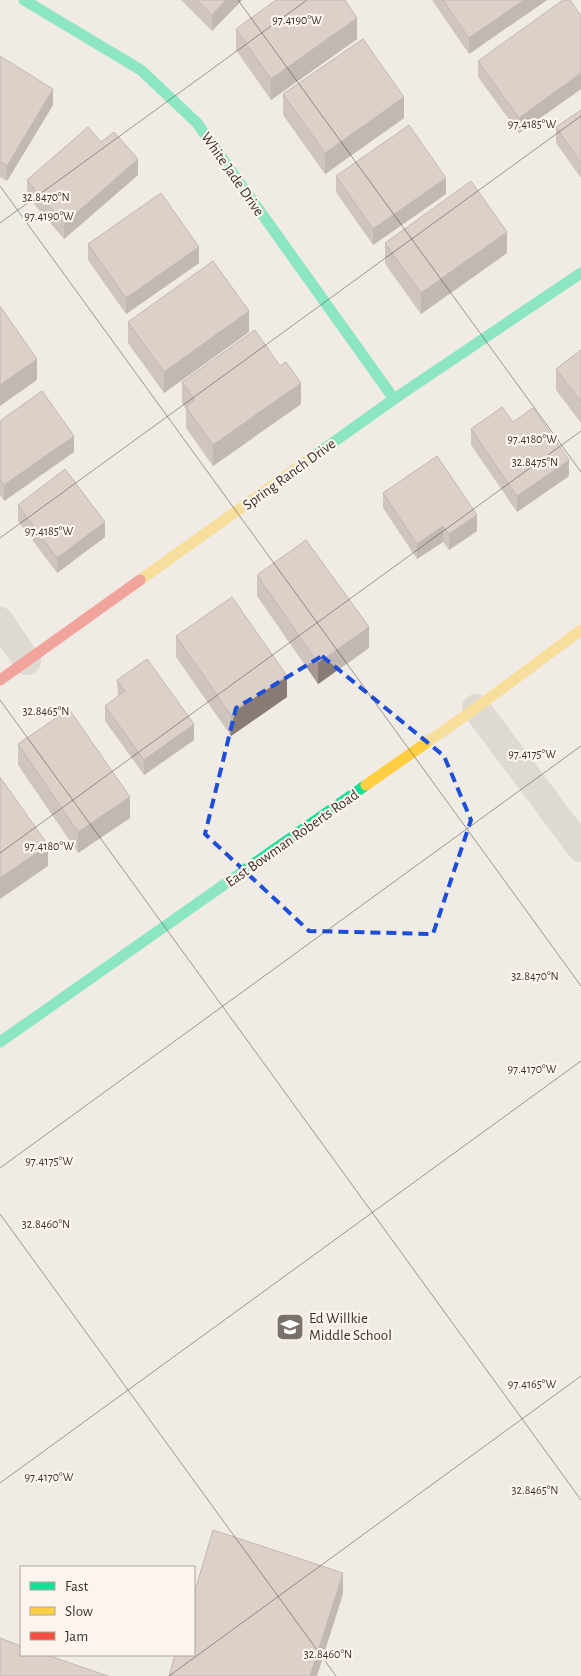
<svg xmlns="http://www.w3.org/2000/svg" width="581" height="1676" font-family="'Alegreya Sans',sans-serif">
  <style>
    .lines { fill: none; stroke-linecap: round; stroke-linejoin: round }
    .street { stroke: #c9c3be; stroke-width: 28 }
    .fast { stroke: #16e098; stroke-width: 11 }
    .slow { stroke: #ffcf43; stroke-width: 11 }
    .jam { stroke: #f24e42; stroke-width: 11 }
    .wall { fill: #a89690 }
    .shaded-wall { fill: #887a75 }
    .building { fill: #c3afa7; stroke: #887a75 }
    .marked { fill: none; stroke: #1d4ed8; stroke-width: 4; stroke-dasharray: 10 6; stroke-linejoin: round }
    .ticks { fill: none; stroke: #3b302b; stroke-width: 1; stroke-opacity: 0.45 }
    .labels { text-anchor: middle; stroke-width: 4.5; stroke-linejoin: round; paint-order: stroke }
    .street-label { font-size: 15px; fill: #3b302b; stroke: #fbf5ee }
    .poi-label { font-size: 15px; fill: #3b302b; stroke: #fbf5ee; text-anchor: start }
    .ticks-label { font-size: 12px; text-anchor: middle; fill: #3b302b; stroke: #fbf5ee; stroke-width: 4.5; stroke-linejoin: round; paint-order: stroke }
  </style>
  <rect width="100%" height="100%" fill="#f0ebe5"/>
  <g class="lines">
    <g class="street">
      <path d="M0,621L27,661"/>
      <path d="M476,708L581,848"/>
    </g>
    <g class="fast">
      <path d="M24,0L141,70L197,123L394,399"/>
      <path d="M314,456L394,399L581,273"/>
      <path d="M0,1042L366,785"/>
    </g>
    <g class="slow">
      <path d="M140,580L314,456"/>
      <path d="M366,785L476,708L581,630"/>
    </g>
    <path class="jam" d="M0,680L140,580"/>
  </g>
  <g class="wall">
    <path d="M181,0H242L212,31Z"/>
    <path d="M432,0H547L469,54Z"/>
    <path d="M581,16V89L519,133L478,77V61Z"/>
    <path d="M236,29L357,39L271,100L236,50Z"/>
    <path d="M0,56L53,105L7,181L0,177Z"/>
    <path d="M283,94L404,118L325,174L283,115Z"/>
    <path d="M581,110V178L556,143V127Z"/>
    <path d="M101,142L138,175L64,239L27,196V180Z"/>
    <path d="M336,176L446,194L373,245L336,192Z"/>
    <path d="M385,243L507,253L421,314L385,264Z"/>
    <path d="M88,244L199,263L126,314L88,260Z"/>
    <path d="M128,322L249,332L164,393L128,343Z"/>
    <path d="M581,350V423L556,390V369Z"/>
    <path d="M182,382L301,404L213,466L186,428V409L182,403Z"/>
    <path d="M0,421L74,452L4,501L0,495Z"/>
    <path d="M513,422L569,476L517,512L471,445V429Z"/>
    <path d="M383,493L477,531L449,550L443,542L417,559L383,508Z"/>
    <path d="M18,505L105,537L57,573L18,521Z"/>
    <path d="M257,575L369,648L318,684L257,596Z"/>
    <path d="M176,636L287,697L231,736L176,657Z"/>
    <path d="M117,680L194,740L144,775L105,721V706L118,696Z"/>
    <path d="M18,744L130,818L78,853L18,765Z"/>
  </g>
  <g class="shaded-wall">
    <path d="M226,0H242L212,31V15Z"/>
    <path d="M524,0H547L469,54V38Z"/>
    <path d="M357,18V39L271,100V79Z"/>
    <path d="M581,73V89L519,133V118Z"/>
    <path d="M53,89V105L7,181V166Z"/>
    <path d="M404,97V118L325,174V153Z"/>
    <path d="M138,159V175L64,239V224Z"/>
    <path d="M446,178V194L373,245V229Z"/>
    <path d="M507,232V253L421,314V293Z"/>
    <path d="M199,247V263L126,314V298Z"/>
    <path d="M249,311V332L164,393V372Z"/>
    <path d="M37,359V380L0,406V385Z"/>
    <path d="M301,383V404L213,466V445Z"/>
    <path d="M74,436V452L4,501V485Z"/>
    <path d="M569,460V476L517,512V496Z"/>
    <path d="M477,515V531L449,550V534Z"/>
    <path d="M105,522V537L57,573V558Z"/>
    <path d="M443,526V542L417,559V544Z"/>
    <path d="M369,627V648L318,684V663Z"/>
    <path d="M287,676V697L231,736V715Z"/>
    <path d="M194,724V740L144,775V760Z"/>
    <path d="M130,797V818L78,853V832Z"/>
    <path d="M48,845V866L0,899V878Z"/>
    <path d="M343,1573V1594L317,1676H310Z"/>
  </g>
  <g class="building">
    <path d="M197,0H226L212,15Z"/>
    <path d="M276,0H345L357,18L271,79L236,29Z"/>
    <path d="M443,0H524L469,38Z"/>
    <path d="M563,0H570L581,16V73L519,118L478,61Z"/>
    <path d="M363,39L404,97L325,153L283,94Z"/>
    <path d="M0,56L53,89L7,166L0,161Z"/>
    <path d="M581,110V163L556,127Z"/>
    <path d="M409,125L446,178L373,229L336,176Z"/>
    <path d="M88,127L101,142L114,132L138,159L64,224L27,180Z"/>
    <path d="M471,181L507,232L421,293L385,243Z"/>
    <path d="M161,193L199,247L126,298L88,244Z"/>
    <path d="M213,261L249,311L164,372L128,322Z"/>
    <path d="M0,306L37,359L0,385Z"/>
    <path d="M255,330L280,366L286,362L301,383L213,445L186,407L195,400L182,382Z"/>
    <path d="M581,350V402L556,369Z"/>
    <path d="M42,391L74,436L4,485L0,480V421Z"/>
    <path d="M502,407L513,422L533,408L569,460L517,496L471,429Z"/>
    <path d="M437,456L477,515L449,534L443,526L417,544L383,493Z"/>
    <path d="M65,469L105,522L57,558L18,505Z"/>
    <path d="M306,540L369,627L318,663L257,575Z"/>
    <path d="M232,597L287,676L231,715L176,636Z"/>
    <path d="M147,659L194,724L144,760L105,706L125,691L117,680Z"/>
    <path d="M69,709L130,797L78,832L18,744Z"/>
    <path d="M0,777L48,845L0,878Z"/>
    <path d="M213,1530L343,1573L310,1676H169L175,1655H194V1594Z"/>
    <path d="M0,1638L21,1646V1655H47L108,1676H0Z"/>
  </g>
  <path d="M0 0H581V1676H0ZM322,656L444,756L471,820L433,934L309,931L205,834L236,708Z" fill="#f0ebe5" fill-opacity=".55" fill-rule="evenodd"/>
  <path class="marked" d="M322,656L444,756L471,820L433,934L309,931L205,834L236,708Z"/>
  <path class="ticks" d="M238,0L581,472M0,186L581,986M0,223L307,0M0,538L581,116M0,700L581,1500M0,853L581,431M0,1168L581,746M0,1214L336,1676M0,1483L581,1061M169,1676L581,1376"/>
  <defs>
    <symbol id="school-square" viewBox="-11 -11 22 22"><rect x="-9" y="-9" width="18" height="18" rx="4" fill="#7a716c" stroke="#fbf5ee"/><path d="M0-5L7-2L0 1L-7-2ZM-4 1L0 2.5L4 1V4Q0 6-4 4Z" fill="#fff"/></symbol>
  </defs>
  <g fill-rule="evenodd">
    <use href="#school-square" x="274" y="1311" width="32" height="32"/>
  </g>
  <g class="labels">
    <g class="street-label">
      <text transform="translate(233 174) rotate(55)" y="5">White Jade Drive</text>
      <text transform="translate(289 474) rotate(-36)" y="5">Spring Ranch Drive</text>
      <text transform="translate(292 838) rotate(-35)" y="5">East Bowman Roberts Road</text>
    </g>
    <g class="poi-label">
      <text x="309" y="1323">Ed Willkie<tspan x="309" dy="17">Middle School</tspan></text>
    </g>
  </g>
  <g class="ticks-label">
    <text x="297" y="24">97.4190°W</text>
    <text x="532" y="128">97.4185°W</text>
    <text x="46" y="201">32.8470°N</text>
    <text x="49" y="220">97.4190°W</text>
    <text x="532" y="443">97.4180°W</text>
    <text x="535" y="466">32.8475°N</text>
    <text x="49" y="535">97.4185°W</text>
    <text x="46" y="715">32.8465°N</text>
    <text x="532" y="758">97.4175°W</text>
    <text x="49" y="850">97.4180°W</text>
    <text x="535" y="980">32.8470°N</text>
    <text x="532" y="1073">97.4170°W</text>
    <text x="49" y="1165">97.4175°W</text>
    <text x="46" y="1228">32.8460°N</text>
    <text x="532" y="1388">97.4165°W</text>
    <text x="49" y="1481">97.4170°W</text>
    <text x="535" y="1494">32.8465°N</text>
    <text x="328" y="1658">32.8460°N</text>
  </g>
  <rect x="20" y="1566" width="175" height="90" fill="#fbf5ee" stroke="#aea6a0"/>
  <rect x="30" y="1582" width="25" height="8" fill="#16e098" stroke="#aea6a0"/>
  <text x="65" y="1591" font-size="15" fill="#3b302b">Fast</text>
  <rect x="30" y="1607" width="25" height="8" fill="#ffcf43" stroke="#aea6a0"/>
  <text x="65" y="1616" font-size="15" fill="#3b302b">Slow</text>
  <rect x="30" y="1632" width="25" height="8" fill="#f24e42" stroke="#aea6a0"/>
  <text x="65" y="1641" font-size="15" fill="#3b302b">Jam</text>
</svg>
